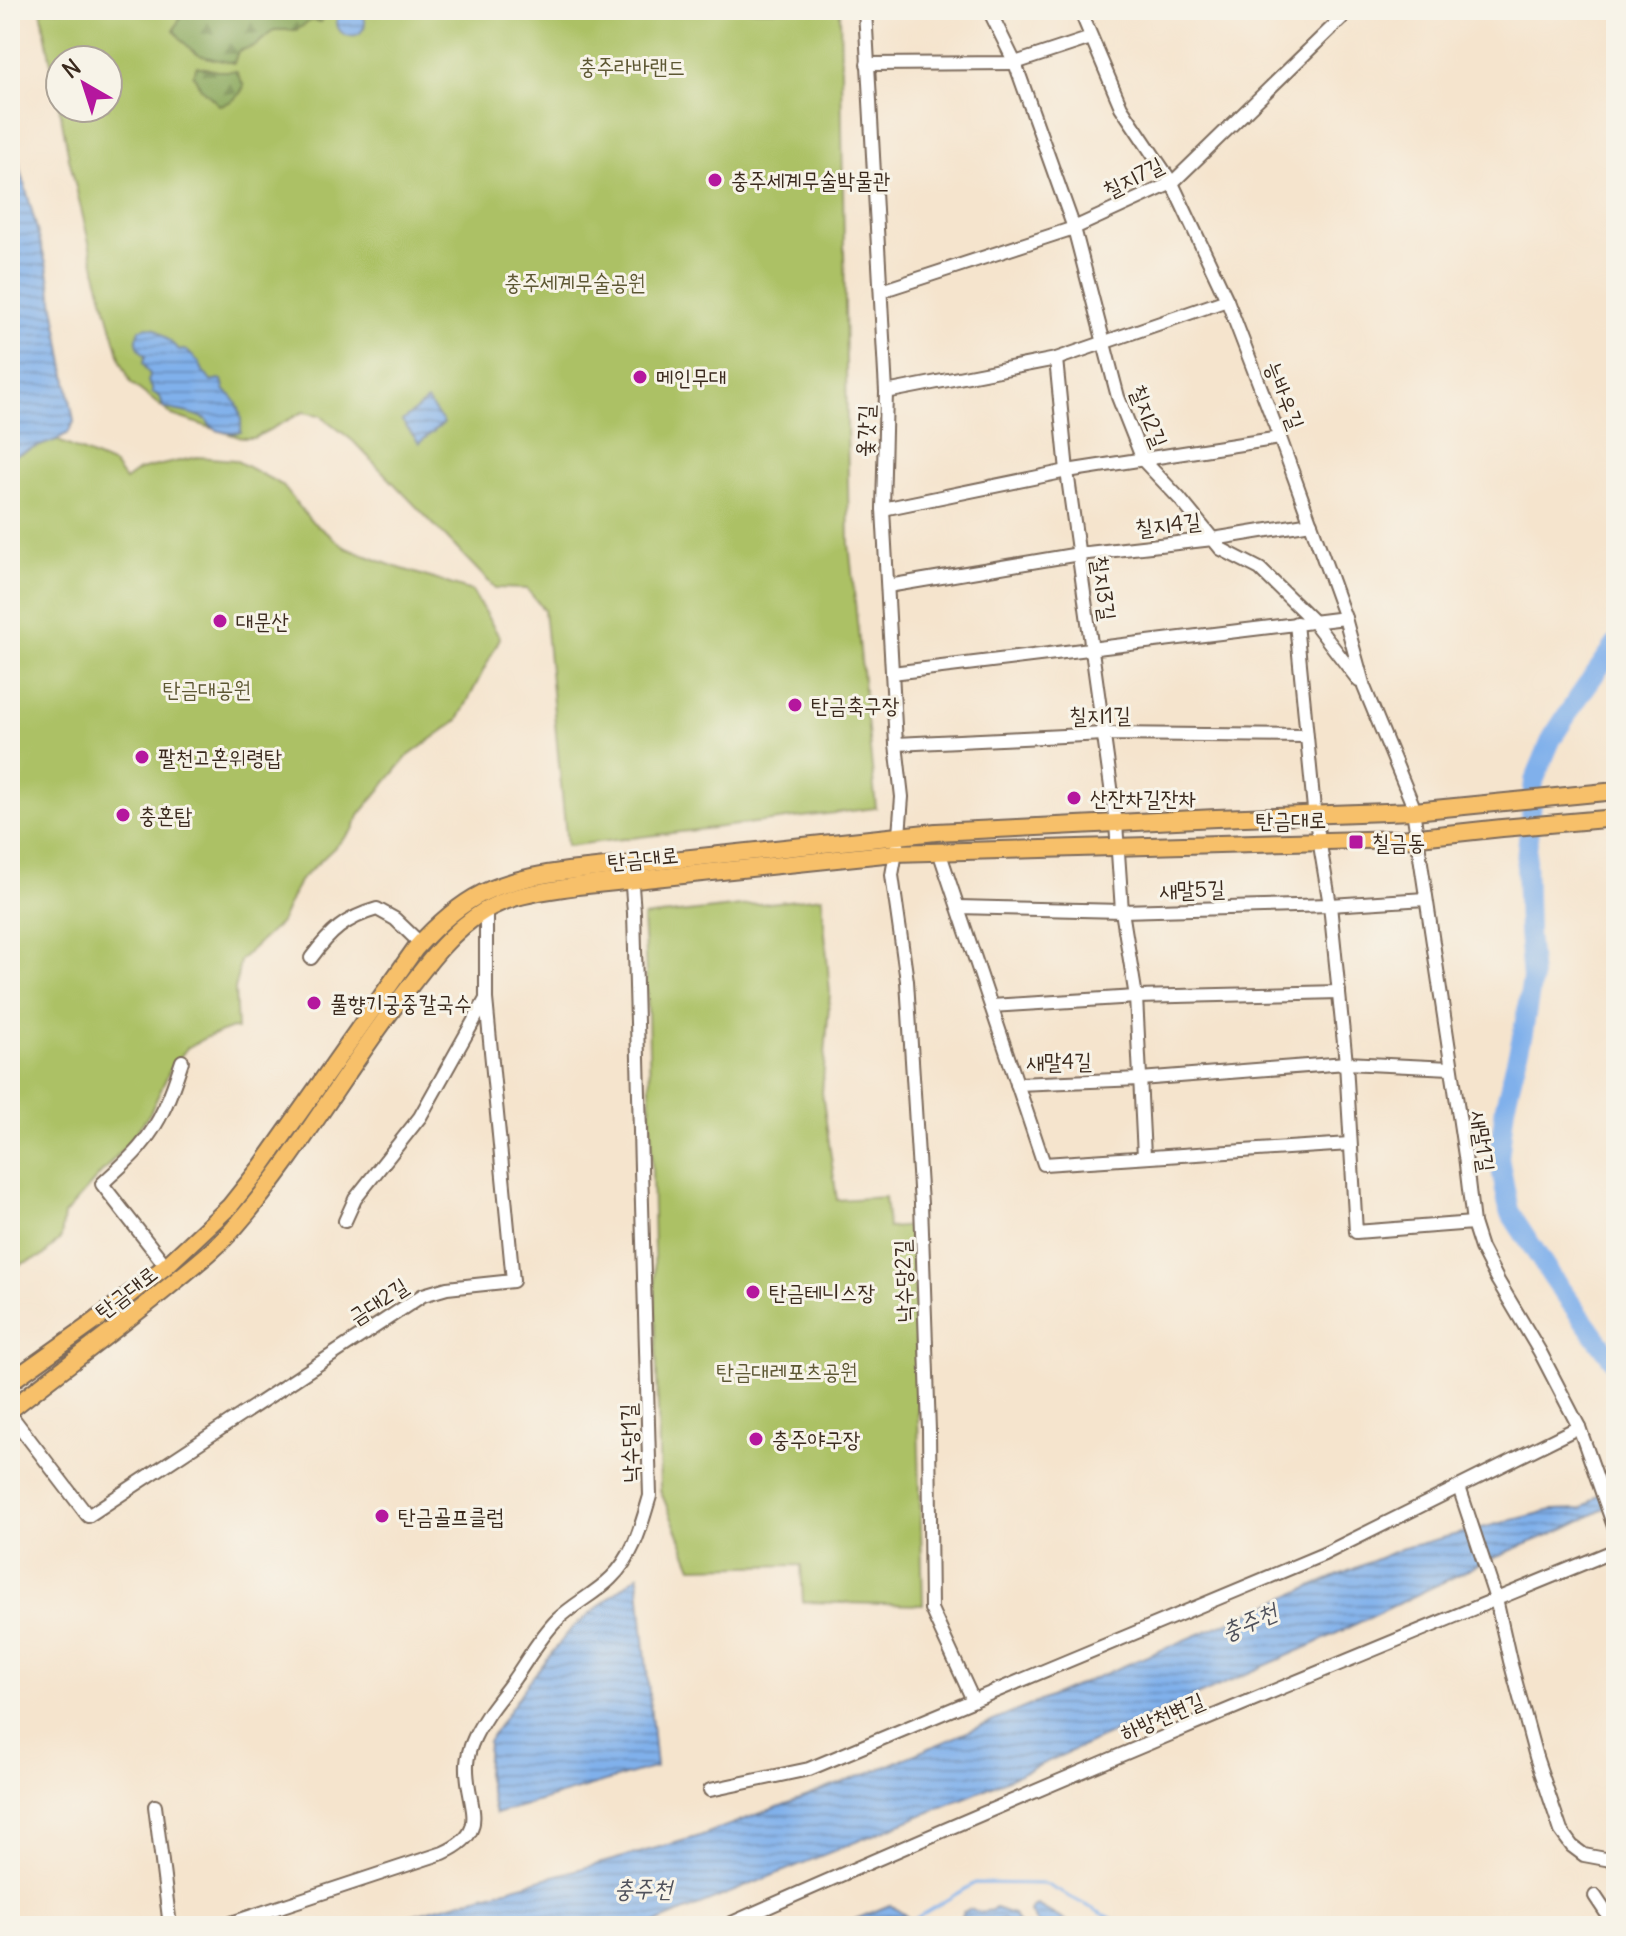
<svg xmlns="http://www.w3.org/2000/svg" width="1626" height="1936" font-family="Delius,'Poor Story',sans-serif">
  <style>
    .green { fill: #acc165; stroke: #747642; stroke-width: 2; fill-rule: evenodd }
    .forest { fill: url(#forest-firs); stroke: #62683c; stroke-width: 2 }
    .water { fill: url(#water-rules); stroke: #5e6d84; stroke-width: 2 }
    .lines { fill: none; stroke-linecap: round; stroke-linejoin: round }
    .stream { stroke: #80b0eb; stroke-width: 3 }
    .river { stroke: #80b0eb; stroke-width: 20 }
    .minor-casing { stroke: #7c6b5b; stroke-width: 16 }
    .major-casing { stroke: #7c6b5b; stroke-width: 20 }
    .minor { stroke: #fff; stroke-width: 12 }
    .major { stroke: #f7c06b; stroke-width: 16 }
    .poi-dot { fill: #b5179e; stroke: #f7f3e8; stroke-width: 3 }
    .labels { text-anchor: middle; stroke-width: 6; stroke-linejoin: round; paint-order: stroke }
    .park-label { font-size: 22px; fill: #5d5733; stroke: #f7f3e8 }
    .street-label { font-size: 22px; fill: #3b2a1e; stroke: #f7f3e8 }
    .poi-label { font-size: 22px; fill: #3b2a1e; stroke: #f7f3e8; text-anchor: start }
    .water-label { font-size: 24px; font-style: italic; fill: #50525c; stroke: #f7f3e8 }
  </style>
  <defs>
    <pattern id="forest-firs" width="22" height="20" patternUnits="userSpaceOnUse" patternTransform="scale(2)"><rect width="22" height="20" fill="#89a75a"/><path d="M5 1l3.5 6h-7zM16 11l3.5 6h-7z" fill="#71884a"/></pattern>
    <pattern id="water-rules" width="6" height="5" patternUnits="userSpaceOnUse" patternTransform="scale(2)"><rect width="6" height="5" fill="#80b0eb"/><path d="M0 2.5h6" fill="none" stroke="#6a8fbe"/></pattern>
  </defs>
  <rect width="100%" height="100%" fill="#f7f3e8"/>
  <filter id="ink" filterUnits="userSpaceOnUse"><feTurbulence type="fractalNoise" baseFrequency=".0125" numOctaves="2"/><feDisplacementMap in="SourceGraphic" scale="16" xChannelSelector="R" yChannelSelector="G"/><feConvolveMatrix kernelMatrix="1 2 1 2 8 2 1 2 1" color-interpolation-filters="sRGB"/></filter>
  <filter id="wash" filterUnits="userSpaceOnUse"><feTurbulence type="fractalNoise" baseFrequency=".006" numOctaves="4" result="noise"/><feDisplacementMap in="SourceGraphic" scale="32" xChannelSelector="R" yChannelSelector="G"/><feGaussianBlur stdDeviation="1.8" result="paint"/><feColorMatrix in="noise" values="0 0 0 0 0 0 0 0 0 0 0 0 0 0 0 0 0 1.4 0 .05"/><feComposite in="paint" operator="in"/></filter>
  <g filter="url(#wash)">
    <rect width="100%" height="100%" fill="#f5e4cd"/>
    <g class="green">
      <path d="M41,10H840L849,543L876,808L567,846L544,610L527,589L495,588L353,441L320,415L303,412L254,438H242L172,415L131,383L121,361L97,276L69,158ZM60,60H108V108H60Z"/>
      <path d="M56,440L114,465L125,480L139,470L197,457L235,460L282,485L310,520L346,548L393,566L472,591L500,638L458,720L407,757L360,814L353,830L299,881L280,923L240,960L235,990L237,1029L232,1028L205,1038L187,1048L170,1070L150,1113L128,1143L64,1215L61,1238L43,1256L10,1268V457Z"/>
      <path d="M822,897L830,993L822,1093L837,1200L885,1197L888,1228L913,1226L923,1605L803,1602L801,1565L692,1567L660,1490L648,1012L643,917Z"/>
    </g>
    <g class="forest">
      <path d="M188,10H241L246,13L247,10H328L321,22L312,20L296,30H274L255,46L238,51L234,63C200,56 196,59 174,30L180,18Z"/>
      <path d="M197,66L217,71H236L244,86C239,98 231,103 219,105L201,88L193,75Z"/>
    </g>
    <g class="water">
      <circle cx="351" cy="22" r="14"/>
      <path d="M10,129L48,271L74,422L68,433L56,440L10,457Z"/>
      <path d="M148,327L156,329L178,349L187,351L199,362L203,371L211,381L219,379L222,380L225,391C240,400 242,416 241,432C231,434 218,433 210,425C203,417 212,422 201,417C189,412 176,411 163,408L161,399L156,394L152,393V388L148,382L150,375L143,363L145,356C137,348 134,339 140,329Z"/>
      <path d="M427,401L444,423L419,443L402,421Z"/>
      <path d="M1616,1479V1503L1566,1528L1497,1556L1312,1645L974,1794L648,1926H375L433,1909L697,1837L882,1768L1403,1548L1552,1510L1582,1509Z"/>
      <path d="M638,1575L656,1767L495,1814L486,1774L488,1742L527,1684L571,1629Z"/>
      <path d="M890,1905L905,1915L916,1926H839Z"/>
      <path d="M1037,1905L1074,1926H1037V1923L1030,1912L1032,1907Z"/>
      <path d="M995,1908L1013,1914L1020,1926H1010L1003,1919C991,1925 977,1926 964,1926L960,1921L963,1912L970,1909L980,1912L993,1910Z"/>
    </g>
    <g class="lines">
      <path class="stream" d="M911,1921L975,1883L1045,1884L1126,1926"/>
      <path class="river" d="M1616,644L1576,701L1552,738L1534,781L1526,860L1528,932L1532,979L1523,1033L1505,1106L1499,1158L1509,1211L1556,1283L1616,1364"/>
    </g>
  </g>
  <g filter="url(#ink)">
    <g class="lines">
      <defs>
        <g id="minor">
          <path d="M865,10L886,392L883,509L896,744L902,797L899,835L892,875L907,981L921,1204L929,1430L931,1609L973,1700"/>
          <path d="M989,10L1015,63L1074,228L1118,397L1143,460L1180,499L1221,549L1260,569L1313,621L1359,681"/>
          <path d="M1080,10L1121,107L1172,183L1227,300L1280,438L1345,618L1364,687L1412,803L1465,1156L1473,1223L1481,1248L1498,1281L1540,1352L1579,1427L1616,1532"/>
          <path d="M867,64L1015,63L1091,38"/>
          <path d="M881,291L1074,228L1172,183L1350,10"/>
          <path d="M1056,359L1067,471L1116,823L1122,911L1136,997L1144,1156"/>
          <path d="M886,392L1056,359L1227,300"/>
          <path d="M883,509L1067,471L1280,438"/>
          <path d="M888,586L1079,554L1213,539L1311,523"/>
          <path d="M1296,623L1314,809L1330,905L1346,1063L1356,1232L1473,1223"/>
          <path d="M892,673L1345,618"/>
          <path d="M896,744L1104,734L1306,736"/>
          <path d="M939,851L1044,1164L1350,1144"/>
          <path d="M958,907L1122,911L1330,905L1426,899"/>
          <path d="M311,958C330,932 345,918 377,909L395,919L420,943"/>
          <path d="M991,1006L1136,997L1339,992"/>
          <path d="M1017,1084L1140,1079L1346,1063L1451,1068"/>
          <path d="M345,1221L355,1199L420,1117L486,999"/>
          <path d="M166,1266L102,1184C114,1172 128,1161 139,1148C161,1123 172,1092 182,1061"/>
          <path d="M10,1414L88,1516L423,1295L447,1288L513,1281L486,999V909"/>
          <path d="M1459,1487L1496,1599L1510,1661L1536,1757L1561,1831L1572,1846L1584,1855L1616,1861"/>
          <path d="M710,1790L809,1769L1324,1554L1579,1427"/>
          <path d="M155,1806L170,1926"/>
          <path d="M1595,1896L1615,1926"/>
          <path d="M222,1926L443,1853C494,1830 465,1805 467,1764C468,1746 479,1728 488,1714C496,1702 506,1691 514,1679C528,1659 540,1637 557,1620C573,1604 595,1594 611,1578C634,1556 641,1526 650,1496L634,913L631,873"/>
          <path d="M725,1926C1020,1795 1318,1672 1616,1550"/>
        </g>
        <g id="major">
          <path d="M10,1382L94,1322L166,1266L230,1206L261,1167L415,949C463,895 496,880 568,871L936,832L1216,818L1414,811L1616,791"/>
          <path d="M10,1410C64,1367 120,1327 173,1283C195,1265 218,1247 236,1226C299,1154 346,1069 404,994C427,964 451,931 484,911C511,894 546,891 577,886L894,853L1401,839L1502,828L1616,818"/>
        </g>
      </defs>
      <use href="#minor" class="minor-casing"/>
      <use href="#major" class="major-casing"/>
      <use href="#minor" class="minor"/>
      <use href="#major" class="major"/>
    </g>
  </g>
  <g class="poi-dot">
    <circle cx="715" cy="180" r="8"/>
    <circle cx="640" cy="377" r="8"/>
    <circle cx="220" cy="621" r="8"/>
    <circle cx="795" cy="705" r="8"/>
    <circle cx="142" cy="757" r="8"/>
    <circle cx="1074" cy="798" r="8"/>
    <circle cx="123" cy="815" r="8"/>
    <rect x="1348" y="834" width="16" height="16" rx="4"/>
    <circle cx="314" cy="1003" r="8"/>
    <circle cx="753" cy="1292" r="8"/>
    <circle cx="756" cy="1439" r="8"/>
    <circle cx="382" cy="1516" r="8"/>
  </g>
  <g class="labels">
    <g class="park-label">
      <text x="632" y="74">충주라바랜드</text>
      <text x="575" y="290">충주세계무술공원</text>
      <text x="207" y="697">탄금대공원</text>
      <text x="787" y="1379">탄금대레포츠공원</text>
    </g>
    <g class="street-label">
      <text transform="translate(1133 177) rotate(-27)" y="8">칠지7길</text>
      <text transform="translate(1285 395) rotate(69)" y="8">능바우길</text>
      <text transform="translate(1149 416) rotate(68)" y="8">칠지2길</text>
      <text transform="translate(865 431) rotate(-88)" y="8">옻갓길</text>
      <text transform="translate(1168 524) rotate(-7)" y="8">칠지4길</text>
      <text transform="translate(1104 588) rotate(82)" y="8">칠지3길</text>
      <text transform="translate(1100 715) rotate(-1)" y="8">칠지1길</text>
      <text transform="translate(1291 820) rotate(-1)" y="8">탄금대로</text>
      <text transform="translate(643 858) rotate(-6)" y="8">탄금대로</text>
      <text transform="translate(1192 889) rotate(-2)" y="8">새말5길</text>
      <text transform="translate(1059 1061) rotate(-1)" y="8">새말4길</text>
      <text transform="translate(1483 1141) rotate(82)" y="8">새말1길</text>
      <text transform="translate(903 1281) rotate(-92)" y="8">낙수당2길</text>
      <text transform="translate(126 1292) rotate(-38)" y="8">탄금대로</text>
      <text transform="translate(378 1301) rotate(-33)" y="8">금대2길</text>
      <text transform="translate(629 1443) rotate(-92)" y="8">낙수당1길</text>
      <text transform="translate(1162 1716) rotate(-23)" y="8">하방천변길</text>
    </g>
    <g class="poi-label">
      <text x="731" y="188">충주세계무술박물관</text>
      <text x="656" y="385">메인무대</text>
      <text x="236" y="629">대문산</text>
      <text x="811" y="713">탄금축구장</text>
      <text x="158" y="765">팔천고혼위령탑</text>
      <text x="1090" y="806">산잔차길잔차</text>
      <text x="139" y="823">충혼탑</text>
      <text x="1372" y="850">칠금동</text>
      <text x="330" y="1011">풀향기궁중칼국수</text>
      <text x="769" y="1300">탄금테니스장</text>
      <text x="772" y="1447">충주야구장</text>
      <text x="398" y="1524">탄금골프클럽</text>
    </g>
    <g class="water-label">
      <text transform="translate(1249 1622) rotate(-23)" y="8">충주천</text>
      <text x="643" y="1897">충주천</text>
    </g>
  </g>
  <rect width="1626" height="1936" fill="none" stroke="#f7f3e8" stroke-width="40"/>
  <g transform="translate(84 84) rotate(321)"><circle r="38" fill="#f7f3e8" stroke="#aca397" stroke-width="2"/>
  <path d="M0-6L14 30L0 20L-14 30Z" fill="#b5179e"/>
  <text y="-12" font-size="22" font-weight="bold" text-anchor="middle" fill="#3b2a1e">N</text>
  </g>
</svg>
